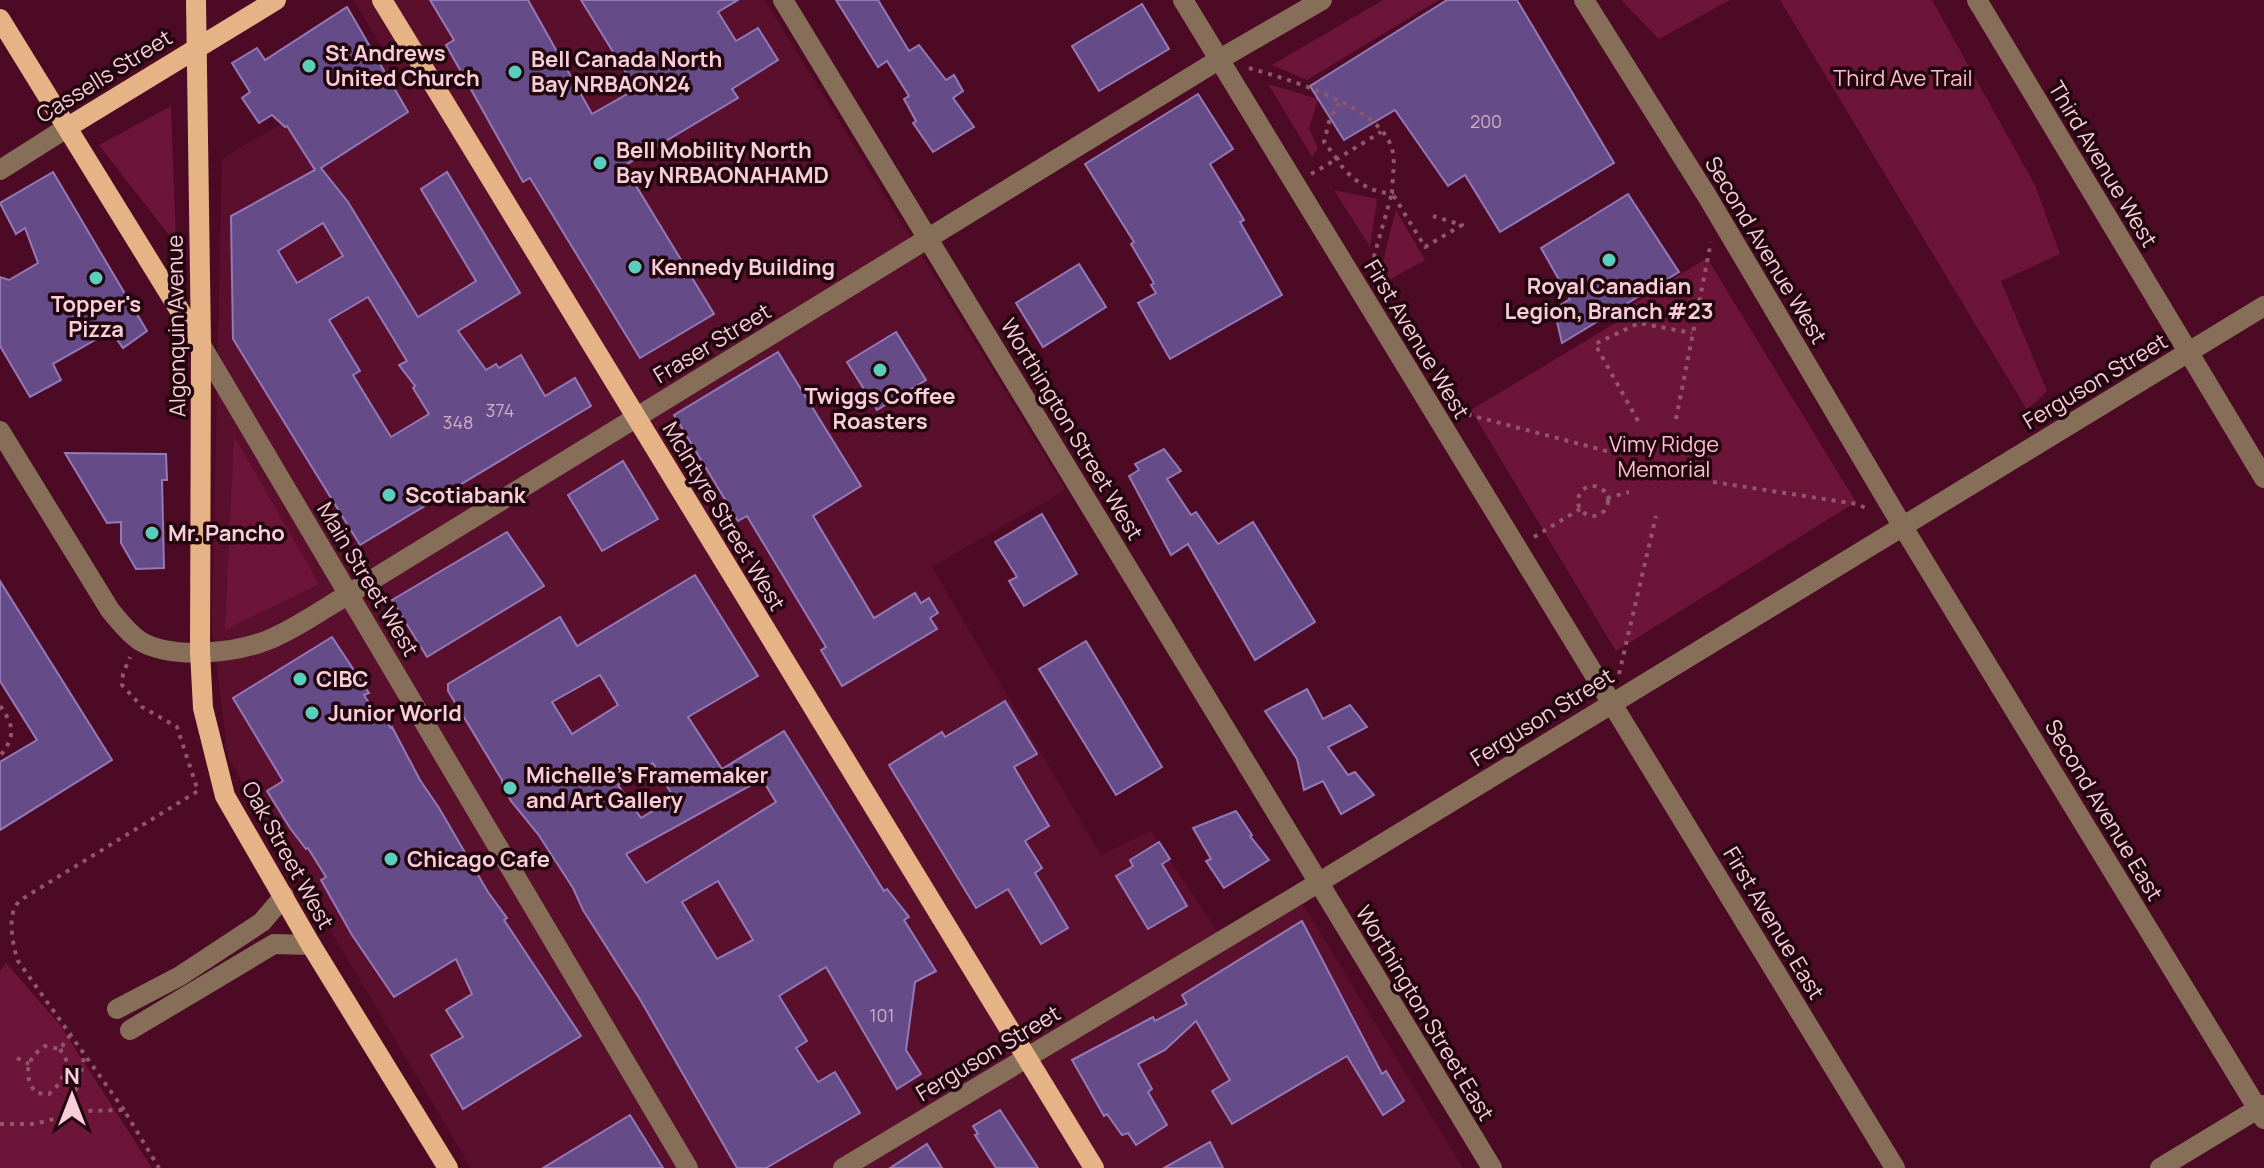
<svg xmlns="http://www.w3.org/2000/svg" width="2264" height="1168" font-family="Manrope,sans-serif">
  <style>
    .built { fill: #5a102d }
    .green { fill: #6d1538 }
    .building { fill: #654b87; stroke: #9479b9; stroke-width: 2; fill-rule: evenodd }
    .lines { fill: none; stroke-linecap: round; stroke-linejoin: round }
    .path { stroke: #90576b; stroke-width: 4; stroke-dasharray: 4 6; stroke-linecap: butt }
    .minor { stroke: #866e59; stroke-width: 20 }
    .major { stroke: #e6b386; stroke-width: 20 }
    .poi-dot { fill: #5acebd; stroke: #22060f; stroke-width: 3 }
    .labels { text-anchor: middle; stroke-width: 7; stroke-linejoin: round; paint-order: stroke }
    .number-label { font-size: 18px; fill: #d2acc3 }
    .poi-label { font-size: 22px; font-weight: bold; fill: #f7cdd7; stroke: #22060f; text-anchor: start }
    .street-label { font-size: 22px; fill: #f7cdd7; stroke: #22060f }
    .park-label { font-size: 22px; fill: #ffbdcd; stroke: #22060f }
  </style>
  <rect width="100%" height="100%" fill="#4c0a24"/>
  <path class="built" d="M353,0H765L1066,490L932,567L1101,855L1151,831L1227,946L1303,904L1463,1168H471L228,757L212,626L222,158L391,61Z"/>
  <g class="green">
    <path d="M1383,0H1439L1307,80L1272,65Z"/>
    <path d="M1621,0H1730L1659,39Z"/>
    <path d="M1780,0H1932L2035,185L2060,254L2001,281L2047,391L2027,410Z"/>
    <path d="M1268,84L1318,99L1309,129L1318,148L1312,157Z"/>
    <path d="M171,106L176,244L99,145Z"/>
    <path d="M1334,190L1377,199L1370,247Z"/>
    <path d="M1396,210L1425,260L1389,280L1382,264Z"/>
    <path d="M1707,258L1856,502L1616,651L1471,410L1635,311L1631,305Z"/>
    <path d="M234,436L319,584L225,630Z"/>
    <path d="M6,963L60,1025L152,1168H0V971Z"/>
  </g>
  <g class="building">
    <path d="M430,0H528L592,114L636,89L581,0H738L718,12L736,41L758,28L778,60L732,89L738,98L624,166L714,314L640,358L530,178L523,182L446,45L454,40Z"/>
    <path d="M836,0H878L909,51L919,45L946,80L954,75L963,91L953,98L974,127L933,152L913,123L916,121L904,99L909,96L887,61L878,67Z"/>
    <path d="M1447,0H1517L1614,163L1500,232L1465,175L1448,186L1395,110L1344,140L1310,86Z"/>
    <path d="M1142,4L1169,49L1099,91L1072,46Z"/>
    <path d="M347,7L408,112L321,168L348,202L418,317L476,281L421,189L447,172L520,293L458,331L486,370L496,364L499,368L521,355L545,396L575,378L591,406L360,545L233,339L231,216L315,170L287,126L285,127L272,115L259,123L242,98L250,92L232,63L257,48L265,60ZM323,223L343,256L297,283L278,251ZM368,297L407,361L399,365L415,386L413,388L429,414L391,437L353,375L360,371L329,320Z"/>
    <path d="M1198,94L1233,149L1210,164L1244,220L1240,222L1282,295L1170,359L1138,303L1156,293L1151,285L1154,283L1131,244L1134,242L1085,164Z"/>
    <path d="M53,172L147,331L123,348L111,331L53,364L61,380L30,397L0,346V277L9,280L38,263L25,228L16,234L0,203Z"/>
    <path d="M1628,194L1679,272L1562,343L1554,309L1570,299L1541,248Z"/>
    <path d="M1079,264L1106,307L1043,347L1016,303Z"/>
    <path d="M896,332L926,380L877,410L847,362Z"/>
    <path d="M778,352L861,486L813,516L874,618L915,593L921,603L929,598L938,613L930,618L937,629L842,686L821,650L826,647L747,516L738,521L674,415Z"/>
    <path d="M1164,449L1181,471L1167,479L1191,515L1196,512L1218,544L1253,522L1315,622L1255,660L1188,544L1171,555L1129,476L1139,470L1135,464Z"/>
    <path d="M65,453L166,454L167,480H162L164,568L136,569L121,543V522L107,523Z"/>
    <path d="M623,461L658,519L602,551L568,495Z"/>
    <path d="M1042,514L1077,574L1024,606L1009,581L1017,577L995,542Z"/>
    <path d="M507,532L544,586L427,657L392,600Z"/>
    <path d="M695,575L758,676L688,717L722,769L784,731L884,891L887,889L909,917L904,920L936,971L915,982L906,1050L921,1074L897,1089L826,967L779,996L807,1041L796,1048L818,1082L835,1072L860,1113L766,1168H737L641,1001L583,910L573,888L538,834L511,801L502,785V780L448,691V684L560,617L577,646ZM600,675L618,705L572,734L552,702ZM653,763L674,798L641,818L618,785ZM762,779L776,802L646,883L626,854ZM718,881L753,940L717,959L682,902Z"/>
    <path d="M0,581L112,760L0,830V762L37,740L0,681Z"/>
    <path d="M332,637L369,693L364,695L381,723L386,720L391,728L392,727L420,780L439,808L488,892L507,918L504,920L581,1036L463,1109L431,1055L463,1037L446,1010L472,994L456,959L394,997L352,935L321,880L326,877L308,848L306,849L290,828L267,791L283,781L233,698Z"/>
    <path d="M1086,641L1162,767L1116,795L1039,669Z"/>
    <path d="M1307,689L1323,719L1350,705L1367,727L1328,747L1348,775L1355,772L1374,795L1341,814L1323,781L1304,790L1297,759L1265,711Z"/>
    <path d="M1005,701L1037,754L1014,767L1049,826L1025,841L1042,868L1035,873L1068,928L1041,944L1008,889L976,908L889,765L942,732L945,737Z"/>
    <path d="M1236,811L1252,835L1250,836L1269,860L1224,888L1206,861L1211,859L1193,828Z"/>
    <path d="M1159,842L1170,859L1162,864L1187,906L1148,929L1116,876L1133,866L1130,860Z"/>
    <path d="M1302,921L1382,1074L1386,1071L1404,1101L1383,1115L1347,1056L1232,1124L1212,1091L1230,1080L1196,1021L1165,1050L1138,1064L1152,1089L1148,1092L1167,1125L1136,1145L1128,1133L1122,1135L1107,1114L1104,1116L1072,1060L1153,1017L1155,1021L1187,1004L1182,995Z"/>
    <path d="M1000,1110L1038,1168H996L975,1135L978,1134L973,1126Z"/>
    <path d="M630,1115L663,1168H543Z"/>
    <path d="M1210,1142L1223,1168H1164Z"/>
    <path d="M927,1144L942,1168H890Z"/>
  </g>
  <g class="lines">
    <g class="path">
      <path d="M1249,68C1287,79 1381,106 1392,149C1396,161 1392,179 1392,193C1371,194 1347,177 1337,159L1381,132"/>
      <path d="M1311,174L1337,159L1324,142L1330,118L1339,103"/>
      <path d="M1371,267L1392,193L1425,247L1462,225L1433,216"/>
      <path d="M1458,412L1618,454"/>
      <path d="M1676,419L1711,242"/>
      <path d="M1638,421L1595,344L1639,323L1692,333"/>
      <path d="M1713,482L1857,504L1868,509"/>
      <circle cx="1593" cy="501" r="15"/>
      <path d="M1607,498L1629,492"/>
      <path d="M1534,537L1580,509"/>
      <path d="M1619,674L1656,516"/>
      <path d="M0,706C14,725 16,736 0,756"/>
      <path d="M60,1049L68,1063L60,1083L49,1094L36,1093C22,1075 27,1057 45,1046L60,1049L71,1034"/>
      <path d="M17,1058L29,1064"/>
      <path d="M124,1110L18,961C13,947 7,917 17,904C20,900 24,898 27,896L198,791L177,727L142,707L122,685L123,674L130,657"/>
      <path d="M61,1117C77,1097 80,1078 85,1053"/>
      <path d="M0,1124H34L86,1111L124,1110L159,1168"/>
    </g>
    <g class="minor">
      <path d="M783,0L1492,1168"/>
      <path d="M1183,0L1895,1168"/>
      <path d="M1584,0L1707,196L1903,527L2264,1119"/>
      <path d="M1977,0L2264,478"/>
      <path d="M0,170L68,127"/>
      <path d="M201,345L688,1168"/>
      <path d="M0,431L110,610C119,621 128,633 140,641C172,660 235,653 268,640C296,629 323,609 349,594L1220,59L1322,0"/>
      <path d="M117,1009L180,976L262,922L284,896"/>
      <path d="M130,1030L274,944L311,945"/>
      <path d="M843,1168L1318,883L2264,306"/>
      <path d="M2160,1168L2264,1105"/>
    </g>
    <g class="major">
      <path d="M196,0L201,345L200,652L203,708L225,796L311,945L448,1168"/>
      <path d="M382,0L1094,1168"/>
      <path d="M0,19L201,345"/>
      <path d="M68,127L276,0"/>
    </g>
  </g>
  <g class="poi-dot">
    <circle cx="309" cy="66" r="8"/>
    <circle cx="515" cy="72" r="8"/>
    <circle cx="600" cy="163" r="8"/>
    <circle cx="1609" cy="260" r="8"/>
    <circle cx="635" cy="267" r="8"/>
    <circle cx="96" cy="278" r="8"/>
    <circle cx="880" cy="370" r="8"/>
    <circle cx="389" cy="495" r="8"/>
    <circle cx="152" cy="533" r="8"/>
    <circle cx="300" cy="679" r="8"/>
    <circle cx="312" cy="713" r="8"/>
    <circle cx="510" cy="788" r="8"/>
    <circle cx="391" cy="859" r="8"/>
  </g>
  <g class="labels">
    <g class="number-label">
      <text x="1486" y="128">200</text>
      <text x="500" y="417">374</text>
      <text x="458" y="429">348</text>
      <text x="882" y="1022">101</text>
    </g>
    <g class="poi-label">
      <text x="325" y="61">St Andrews<tspan x="325" dy="25">United Church</tspan></text>
      <text x="531" y="67">Bell Canada North<tspan x="531" dy="25">Bay NRBAON24</tspan></text>
      <text x="616" y="158">Bell Mobility North<tspan x="616" dy="25">Bay NRBAONAHAMD</tspan></text>
      <text x="651" y="275">Kennedy Building</text>
      <text x="1609" y="294" text-anchor="middle">Royal Canadian<tspan x="1609" dy="25">Legion, Branch #23</tspan></text>
      <text x="96" y="312" text-anchor="middle">Topper's<tspan x="96" dy="25">Pizza</tspan></text>
      <text x="880" y="404" text-anchor="middle">Twiggs Coffee<tspan x="880" dy="25">Roasters</tspan></text>
      <text x="405" y="503">Scotiabank</text>
      <text x="168" y="541">Mr. Pancho</text>
      <text x="316" y="687">CIBC</text>
      <text x="328" y="721">Junior World</text>
      <text x="526" y="783">Michelle's Framemaker<tspan x="526" dy="25">and Art Gallery</tspan></text>
      <text x="407" y="867">Chicago Cafe</text>
    </g>
    <g class="street-label">
      <text transform="translate(104 76) rotate(-32)" y="8">Cassells Street</text>
      <text transform="translate(2103 164) rotate(59)" y="8">Third Avenue West</text>
      <text transform="translate(1766 250) rotate(59)" y="8">Second Avenue West</text>
      <text transform="translate(176 326) rotate(-91)" y="8">Algonquin Avenue</text>
      <text transform="translate(1417 339) rotate(59)" y="8">First Avenue West</text>
      <text transform="translate(712 343) rotate(-31)" y="8">Fraser Street</text>
      <text transform="translate(2095 381) rotate(-31)" y="8">Ferguson Street</text>
      <text transform="translate(1072 429) rotate(59)" y="8">Worthington Street West</text>
      <text transform="translate(724 516) rotate(59)" y="8">McIntyre Street West</text>
      <text transform="translate(368 579) rotate(59)" y="8">Main Street West</text>
      <text transform="translate(1542 717) rotate(-32)" y="8">Ferguson Street</text>
      <text transform="translate(2104 810) rotate(59)" y="8">Second Avenue East</text>
      <text transform="translate(288 855) rotate(61)" y="8">Oak Street West</text>
      <text transform="translate(1774 923) rotate(59)" y="8">First Avenue East</text>
      <text transform="translate(1425 1013) rotate(59)" y="8">Worthington Street East</text>
      <text transform="translate(988 1053) rotate(-31)" y="8">Ferguson Street</text>
    </g>
    <g class="park-label">
      <text x="1903" y="86">Third Ave Trail</text>
      <text x="1664" y="452">Vimy Ridge<tspan x="1664" dy="25">Memorial</tspan></text>
    </g>
  </g>
  <g transform="translate(72 1096)" stroke="#22060f" stroke-width="6" paint-order="stroke">
  <path d="M0-6L14 30L0 20L-14 30Z" fill="#f7cdd7"/>
  <text y="-12" font-size="22" font-weight="bold" text-anchor="middle" fill="#f7cdd7">N</text>
  </g>
</svg>
